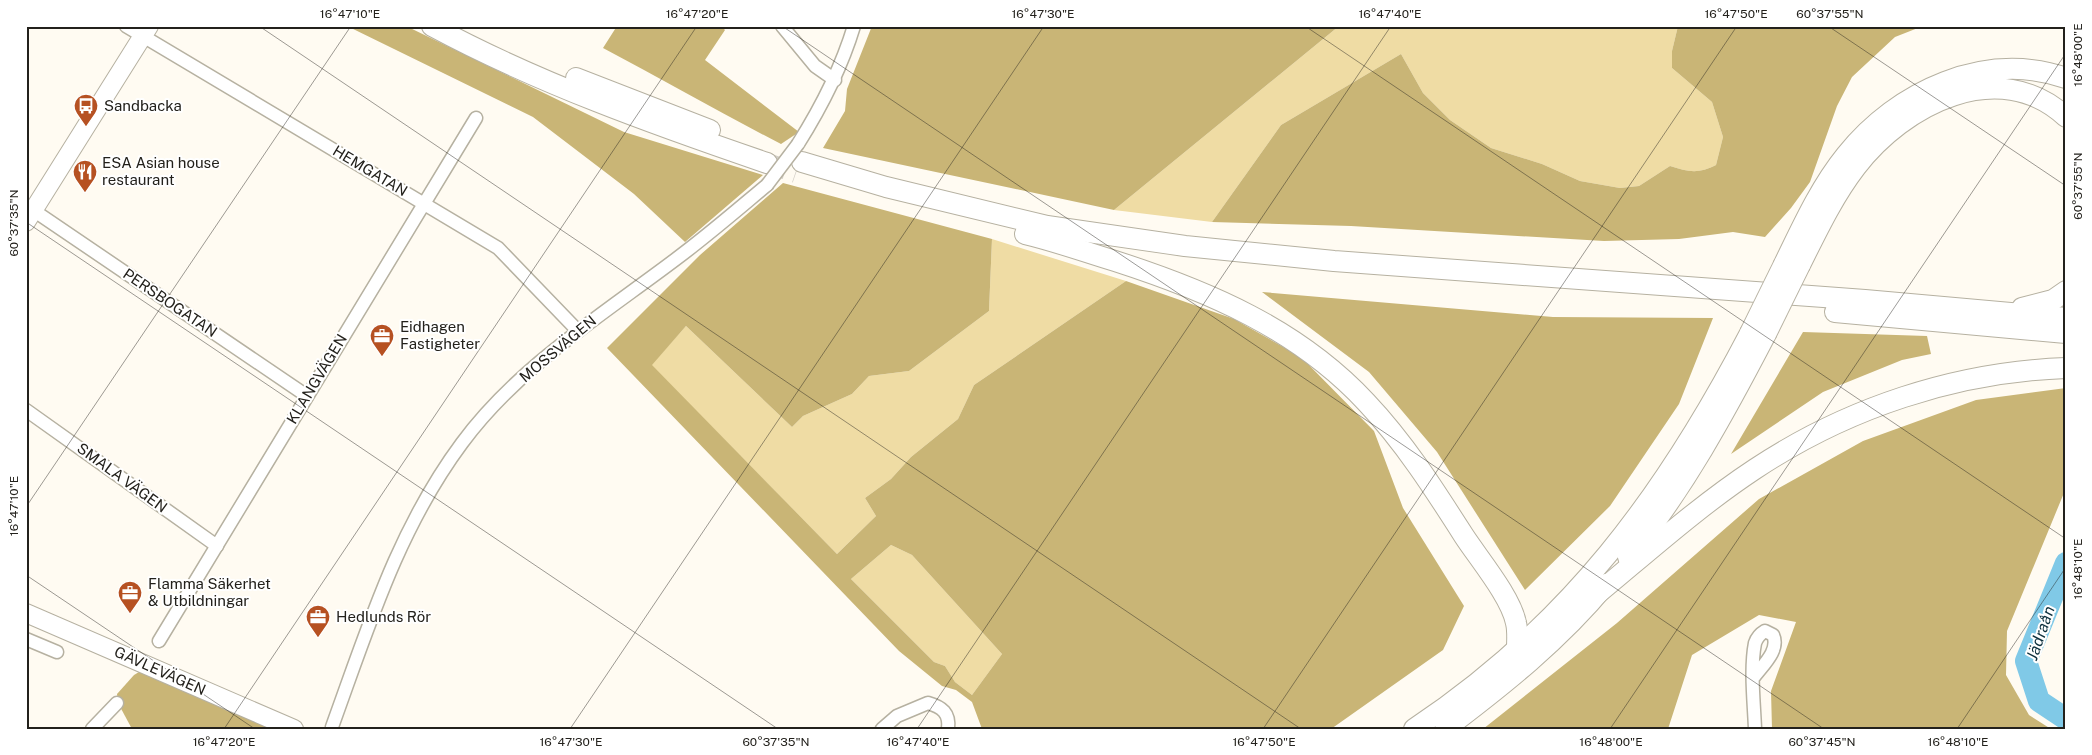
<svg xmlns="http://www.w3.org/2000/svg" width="2092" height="755" font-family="'Public Sans',sans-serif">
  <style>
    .green { fill: #efdca4 }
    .forest { fill: #c9b576; fill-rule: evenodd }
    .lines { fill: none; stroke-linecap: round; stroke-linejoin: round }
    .river { stroke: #80c9e7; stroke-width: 22 }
    .trunk-tunnel { stroke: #d3cfc7; stroke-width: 20; stroke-dasharray: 20 10; stroke-linecap: butt }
    .minor-casing { stroke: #b6b1a1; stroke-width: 15 }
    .secondary-casing { stroke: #b6b1a1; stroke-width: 20 }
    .trunk-casing { stroke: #b6b1a1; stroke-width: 22 }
    .minor { stroke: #fff; stroke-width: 12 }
    .secondary { stroke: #fff; stroke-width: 18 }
    .trunk { stroke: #fff; stroke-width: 20 }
    .minor-bridge-casing { stroke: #b6b1a1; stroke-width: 15; stroke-linecap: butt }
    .trunk-bridge-casing { stroke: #b6b1a1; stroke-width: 22; stroke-linecap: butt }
    .minor-bridge { stroke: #fff; stroke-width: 12 }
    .trunk-bridge { stroke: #fff; stroke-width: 20 }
    .ticks { fill: none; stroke: #23211c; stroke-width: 1; stroke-opacity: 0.45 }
    .labels { text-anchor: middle; stroke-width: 4; stroke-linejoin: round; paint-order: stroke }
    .poi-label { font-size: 15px; fill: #23211c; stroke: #fff; text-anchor: start }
    .street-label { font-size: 15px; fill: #23211c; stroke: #fff }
    .water-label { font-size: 16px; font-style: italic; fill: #0c2f3c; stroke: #fff }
    .neatline { fill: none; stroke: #23211c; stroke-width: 2 }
    .ticks-label { font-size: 12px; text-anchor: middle; fill: #23211c }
  </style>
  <rect width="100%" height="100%" fill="#fffbf2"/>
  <g class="green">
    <path d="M1339,26H1678L1672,51V68L1712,102L1723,137L1716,165C1699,174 1688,172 1670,166L1639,186L1620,188L1580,181L1542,164L1491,148L1450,120L1423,93L1401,54L1281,125L1212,222L1114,210Z"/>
    <path d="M992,239L1126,281L974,385L958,419L911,457L891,479L865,498L876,516L837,554L651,365L686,326L792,427L803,416L852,394L869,376L909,371L989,311Z"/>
    <path d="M891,545L912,555L1002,654L972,695L955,682L945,666L934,662L851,579Z"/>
  </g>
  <g class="forest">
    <path d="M347,26H406L624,132L763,175L685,242L634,194L533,117Z"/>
    <path d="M617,26H721L725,30L705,60L799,132L781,144C721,113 662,79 603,48Z"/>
    <path d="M872,26H1339L1114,210L823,148L845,111L847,89Z"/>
    <path d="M1678,26H1923L1895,37L1852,77L1837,106L1810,182L1791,208L1765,237L1733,232L1679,239L1604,241L1351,226L1212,222L1281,125L1401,54L1423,93L1450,120L1491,148L1542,164L1580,181L1620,188L1639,186L1670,166C1688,172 1699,174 1716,165L1723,137L1712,102L1672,68V51Z"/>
    <path d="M783,183L992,239L989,311L909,371L869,376L852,394L803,416L792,427L686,326L652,365L837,554L876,516L865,498L891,479L911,457L958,419L974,385L1126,281L1234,319L1301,357L1374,431L1403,508L1464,606L1443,650L1331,729H982L972,702L956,690L942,686L899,651L607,348L700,255ZM891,545L912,555L1002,654L972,695L955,682L945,666L934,662L851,579Z"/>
    <path d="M1262,292L1553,317L1713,318L1679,404L1610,506L1525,590L1437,452L1369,372Z"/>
    <path d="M1803,332L1927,336L1931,354L1902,360L1823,392L1731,454Z"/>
    <path d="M2066,388V488L2007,631L2006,675L2029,715L2051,729H1772L1771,691L1796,622L1759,615L1692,655L1668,729H1483L1617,623L1759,499L1863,441L1976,400Z"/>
    <path d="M149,666L294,729H132L118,703L117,694L134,675Z"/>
  </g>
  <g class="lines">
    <path class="river" d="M2066,563L2026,661L2039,701L2066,719"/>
    <path class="trunk-tunnel" d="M767,163L796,173"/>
    <defs>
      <g id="minor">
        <path d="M126,26L498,248L578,331"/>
        <path d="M782,26L815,66L835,80"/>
        <path d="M798,144C822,106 841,69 854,26"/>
        <path d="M33,210L307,396"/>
        <path d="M26,410L217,546"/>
        <path d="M26,639L57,652"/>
        <path d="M159,641L476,118"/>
        <path d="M1754,677C1763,665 1780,650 1773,635L1765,631C1760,634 1757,637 1755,643C1750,669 1754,702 1755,729"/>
        <path d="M332,727C368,628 398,529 462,443C518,367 602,315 676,259C707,236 737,210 767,185"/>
        <path d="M92,729L117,703"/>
        <path d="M882,729L897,716L928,703C942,707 950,713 948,729"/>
      </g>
      <g id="secondary">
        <path d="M26,222L149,26"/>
        <path d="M26,613L294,729"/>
      </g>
      <g id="trunk">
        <path d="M432,26C538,83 653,124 767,163"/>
        <path d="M576,78L710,130"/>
        <path d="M802,162L886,187L1047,226L1185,246L1334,261L1865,300L2066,318"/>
        <path d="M1025,234C1055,241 1085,252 1115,261C1208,291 1298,329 1366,402C1404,442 1434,489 1464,536C1479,559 1511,597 1516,623C1518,631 1517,641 1517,649"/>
        <path d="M1784,264C1802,227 1820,187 1846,155C1897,91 1985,50 2066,78"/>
        <path d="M1800,265C1817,231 1833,197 1856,167C1903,105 1999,55 2066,117"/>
        <path d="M2022,308L2053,300L2066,291"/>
        <path d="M1835,312L2066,333"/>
        <path d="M1628,557C1683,490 1726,411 1766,334"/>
        <path d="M1597,594C1649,551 1699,506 1755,469C1847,408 1955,372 2066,368"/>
        <path d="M1414,729C1569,626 1665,496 1750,333"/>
        <path d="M1445,729C1502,686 1560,640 1606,584"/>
      </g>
    </defs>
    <use href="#minor" class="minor-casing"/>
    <use href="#secondary" class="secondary-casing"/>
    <use href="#trunk" class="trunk-casing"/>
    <use href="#minor" class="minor"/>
    <use href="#secondary" class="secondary"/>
    <use href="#trunk" class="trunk"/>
    <defs>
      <path id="minor-bridge" d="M767,185L798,144"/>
      <g id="trunk-bridge">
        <path d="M1750,333L1784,264"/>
        <path d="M1766,334L1800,265"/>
      </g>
    </defs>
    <use href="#minor-bridge" class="minor-bridge-casing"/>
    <use href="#trunk-bridge" class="trunk-bridge-casing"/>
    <use href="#minor-bridge" class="minor-bridge"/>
    <use href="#trunk-bridge" class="trunk-bridge"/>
  </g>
  <path class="ticks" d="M259,26L1301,729M782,26L1824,729M1305,26L2066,539M1828,26L2066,186M26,222L778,729M26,507L351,26M26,575L255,729M224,729L697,26M570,729L1044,26M917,729L1391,26M1263,729L1737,26M1610,729L2066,53M1957,729L2066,567"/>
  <defs>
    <symbol id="bus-pin" viewBox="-11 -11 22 30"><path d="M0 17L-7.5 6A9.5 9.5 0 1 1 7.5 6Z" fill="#b65122" stroke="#fff"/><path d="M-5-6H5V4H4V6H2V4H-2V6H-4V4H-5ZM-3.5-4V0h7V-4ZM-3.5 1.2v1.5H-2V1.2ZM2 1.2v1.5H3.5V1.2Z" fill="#fff"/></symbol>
    <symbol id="restaurant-pin" viewBox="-11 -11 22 30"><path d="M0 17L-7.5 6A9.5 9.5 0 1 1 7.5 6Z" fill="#b65122" stroke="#fff"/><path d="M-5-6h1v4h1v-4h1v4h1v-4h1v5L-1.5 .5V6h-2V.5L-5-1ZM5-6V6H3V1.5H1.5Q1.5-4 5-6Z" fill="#fff"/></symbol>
    <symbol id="office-pin" viewBox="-11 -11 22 30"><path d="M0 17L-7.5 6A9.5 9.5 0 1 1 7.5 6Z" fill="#b65122" stroke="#fff"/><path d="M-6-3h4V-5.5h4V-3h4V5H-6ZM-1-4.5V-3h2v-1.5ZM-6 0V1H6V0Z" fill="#fff"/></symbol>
  </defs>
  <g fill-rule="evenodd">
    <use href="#bus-pin" x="72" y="92" width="28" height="38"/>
    <use href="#restaurant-pin" x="71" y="158" width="28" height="38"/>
    <use href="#office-pin" x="368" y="322" width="28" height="38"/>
    <use href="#office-pin" x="116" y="579" width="28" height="38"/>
    <use href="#office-pin" x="304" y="603" width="28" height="38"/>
  </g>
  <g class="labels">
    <g class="poi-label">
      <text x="104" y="111">Sandbacka</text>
      <text x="102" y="168">ESA Asian house<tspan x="102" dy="17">restaurant</tspan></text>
      <text x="400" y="332">Eidhagen<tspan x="400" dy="17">Fastigheter</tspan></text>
      <text x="148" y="589">Flamma Säkerhet<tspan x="148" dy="17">&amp; Utbildningar</tspan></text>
      <text x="336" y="622">Hedlunds Rör</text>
    </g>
    <g class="street-label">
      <text transform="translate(370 171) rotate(31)" y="5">HEMGATAN</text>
      <text transform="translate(170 303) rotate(34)" y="5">PERSBOGATAN</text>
      <text transform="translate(558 349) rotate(-40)" y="5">MOSSVÄGEN</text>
      <text transform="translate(317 379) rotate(-59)" y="5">KLANGVÄGEN</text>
      <text transform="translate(122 478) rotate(36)" y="5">SMALA VÄGEN</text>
      <text transform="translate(160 671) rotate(24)" y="5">GÄVLEVÄGEN</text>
    </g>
    <g class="water-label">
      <text transform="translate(2040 633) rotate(-71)" y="6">Jädraån</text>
    </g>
  </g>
  <rect width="2092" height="755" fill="none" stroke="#ffffff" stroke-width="55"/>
  <rect x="28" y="28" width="2036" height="700" class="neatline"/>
  <g class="ticks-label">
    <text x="350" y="18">16°47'10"E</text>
    <text x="697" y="18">16°47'20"E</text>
    <text x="1043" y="18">16°47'30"E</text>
    <text x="1390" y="18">16°47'40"E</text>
    <text x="1736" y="18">16°47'50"E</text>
    <text x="1830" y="18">60°37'55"N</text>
    <text transform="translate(2078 55) rotate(-90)" y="4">16°48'00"E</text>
    <text transform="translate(2078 186) rotate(-90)" y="4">60°37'55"N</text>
    <text transform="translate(14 223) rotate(-90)" y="4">60°37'35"N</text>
    <text transform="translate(14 506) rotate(-90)" y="4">16°47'10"E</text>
    <text transform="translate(2078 569) rotate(-90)" y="4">16°48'10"E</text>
    <text x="224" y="746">16°47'20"E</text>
    <text x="571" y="746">16°47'30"E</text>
    <text x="776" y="746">60°37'35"N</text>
    <text x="918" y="746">16°47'40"E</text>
    <text x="1264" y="746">16°47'50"E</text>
    <text x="1611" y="746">16°48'00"E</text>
    <text x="1822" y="746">60°37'45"N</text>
    <text x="1958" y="746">16°48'10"E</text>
  </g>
</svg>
